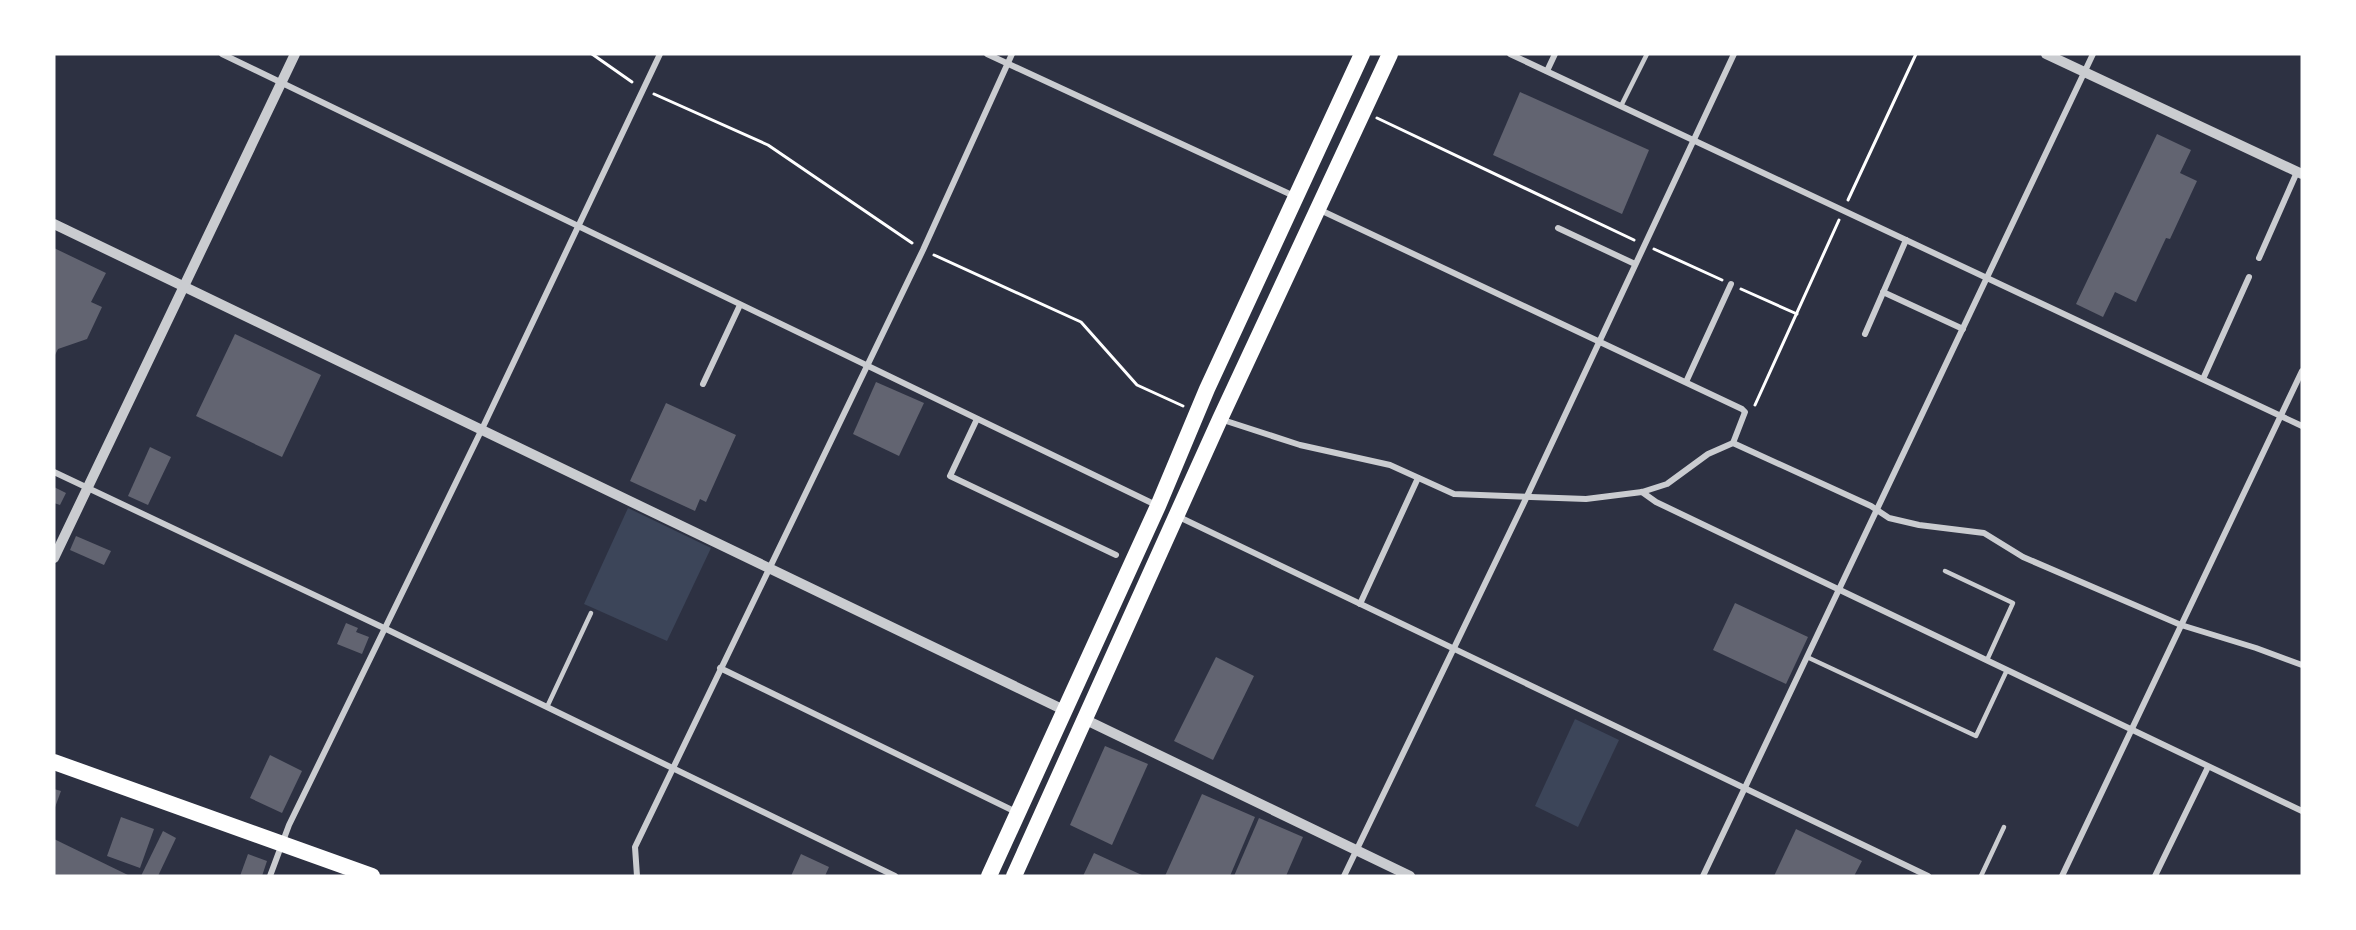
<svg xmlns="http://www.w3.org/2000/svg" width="2356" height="930" font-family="Barlow,sans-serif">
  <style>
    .green { fill: #3c4559 }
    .building { fill: #626471 }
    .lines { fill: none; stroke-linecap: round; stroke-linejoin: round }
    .path { stroke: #fff; stroke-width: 3 }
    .service { stroke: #caccd0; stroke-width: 4.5 }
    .minor { stroke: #caccd0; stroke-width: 6 }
    .tertiary { stroke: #caccd0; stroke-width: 10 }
    .trunk { stroke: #fff; stroke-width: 16 }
  </style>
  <rect width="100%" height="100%" fill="#2d3142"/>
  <g class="green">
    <path d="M628,508L711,548L667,641L584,604Z"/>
    <path d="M1575,719L1619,740L1578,827L1535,806Z"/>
  </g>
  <g class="building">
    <path d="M1520,92L1649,150L1622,214L1493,155Z"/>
    <path d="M2157,134L2191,150L2180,173L2197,181L2170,239L2166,238L2136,302L2115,292L2103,317L2076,304Z"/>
    <path d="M54,248L106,273L91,302L102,307L87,339L58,349L54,357Z"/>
    <path d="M235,334L321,375L282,457L196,416Z"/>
    <path d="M876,382L924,403L899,456L853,434Z"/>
    <path d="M666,403L736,435L706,502L700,499L695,511L630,481Z"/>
    <path d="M150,447L171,457L148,505L128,496Z"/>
    <path d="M54,487L66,493L60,505L54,503Z"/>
    <path d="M76,536L111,551L104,565L70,550Z"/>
    <path d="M1735,603L1808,637L1786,684L1713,650Z"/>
    <path d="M346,623L358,628L356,632L369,637L362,654L337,644Z"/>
    <path d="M1216,657L1254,676L1213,760L1174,741Z"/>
    <path d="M1105,746L1148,764L1112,845L1070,825Z"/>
    <path d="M270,755L302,771L282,813L250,798Z"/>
    <path d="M54,789L61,791L54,810Z"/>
    <path d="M1202,794L1255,817L1230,876H1165Z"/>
    <path d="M121,817L154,829L140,868L107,856Z"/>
    <path d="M1259,818L1303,837L1286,876H1234Z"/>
    <path d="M1796,829L1862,861L1854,876H1774Z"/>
    <path d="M163,831L176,838L158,876H141Z"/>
    <path d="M54,839L130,876H54Z"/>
    <path d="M1094,853L1144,876H1083Z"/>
    <path d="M248,854L267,861L262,876H240Z"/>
    <path d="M801,854L829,867L825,876H791Z"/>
  </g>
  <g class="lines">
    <g class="path">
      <path d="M592,54L632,82"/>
      <path d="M654,94L768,145L912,243"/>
      <path d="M1377,118L1634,240"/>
      <path d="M1848,200L1916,54"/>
      <path d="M1654,249L1722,280"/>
      <path d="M934,255L1081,322L1137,385L1183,406"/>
      <path d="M1741,289L1797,314"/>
      <path d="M1755,405L1839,220"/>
    </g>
    <g class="service">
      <path d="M1621,106L1647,54"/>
      <path d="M1945,571L2013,603L1987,660"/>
      <path d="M1807,657L1976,736L2007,670"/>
      <path d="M547,707L591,613"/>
      <path d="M1981,876L2004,827"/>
    </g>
    <g class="minor">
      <path d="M222,54L1156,505"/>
      <path d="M987,54L1294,196"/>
      <path d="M1510,54L2302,426"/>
      <path d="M1547,71L1555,54"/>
      <path d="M1318,209L1742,409L1745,412L1733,443"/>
      <path d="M1558,228L1635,264"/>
      <path d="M2259,258L2297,172"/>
      <path d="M1883,292L1963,329"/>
      <path d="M1865,334L1906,240"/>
      <path d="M2203,379L2249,277"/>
      <path d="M1686,382L1731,284"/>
      <path d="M703,384L740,305"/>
      <path d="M977,419L950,476L1116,555"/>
      <path d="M1220,419L1300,445L1390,465L1454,494L1586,499L1642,492L1667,484L1708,454L1733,443L1871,506L1889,518L1919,525L1984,533L2023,557L2181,625L2256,648L2302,665"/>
      <path d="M54,472L384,628L895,876"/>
      <path d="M1642,492L1656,502L2302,811"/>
      <path d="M1177,516L1928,876"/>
      <path d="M1360,604L1418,478"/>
      <path d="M720,668L1016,812"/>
      <path d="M270,876L289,825L482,429L660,54"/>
      <path d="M637,876L635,847L923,250L1012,54"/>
      <path d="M1344,876L1521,509L1734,54"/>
      <path d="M1703,876L2093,54"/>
      <path d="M2062,876L2302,371"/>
      <path d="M2155,876L2208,767"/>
    </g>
    <g class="tertiary">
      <path d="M2046,54L2302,174"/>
      <path d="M54,224L1066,711"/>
      <path d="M54,558L295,54"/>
      <path d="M1084,719L1410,876"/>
    </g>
    <g class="trunk">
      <path d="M54,762L372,876"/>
      <path d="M989,876L1158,506L1207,389L1362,54"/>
      <path d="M1014,876L1220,419L1390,54"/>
    </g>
  </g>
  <rect width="2356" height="930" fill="none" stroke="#ffffff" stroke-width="111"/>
</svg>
